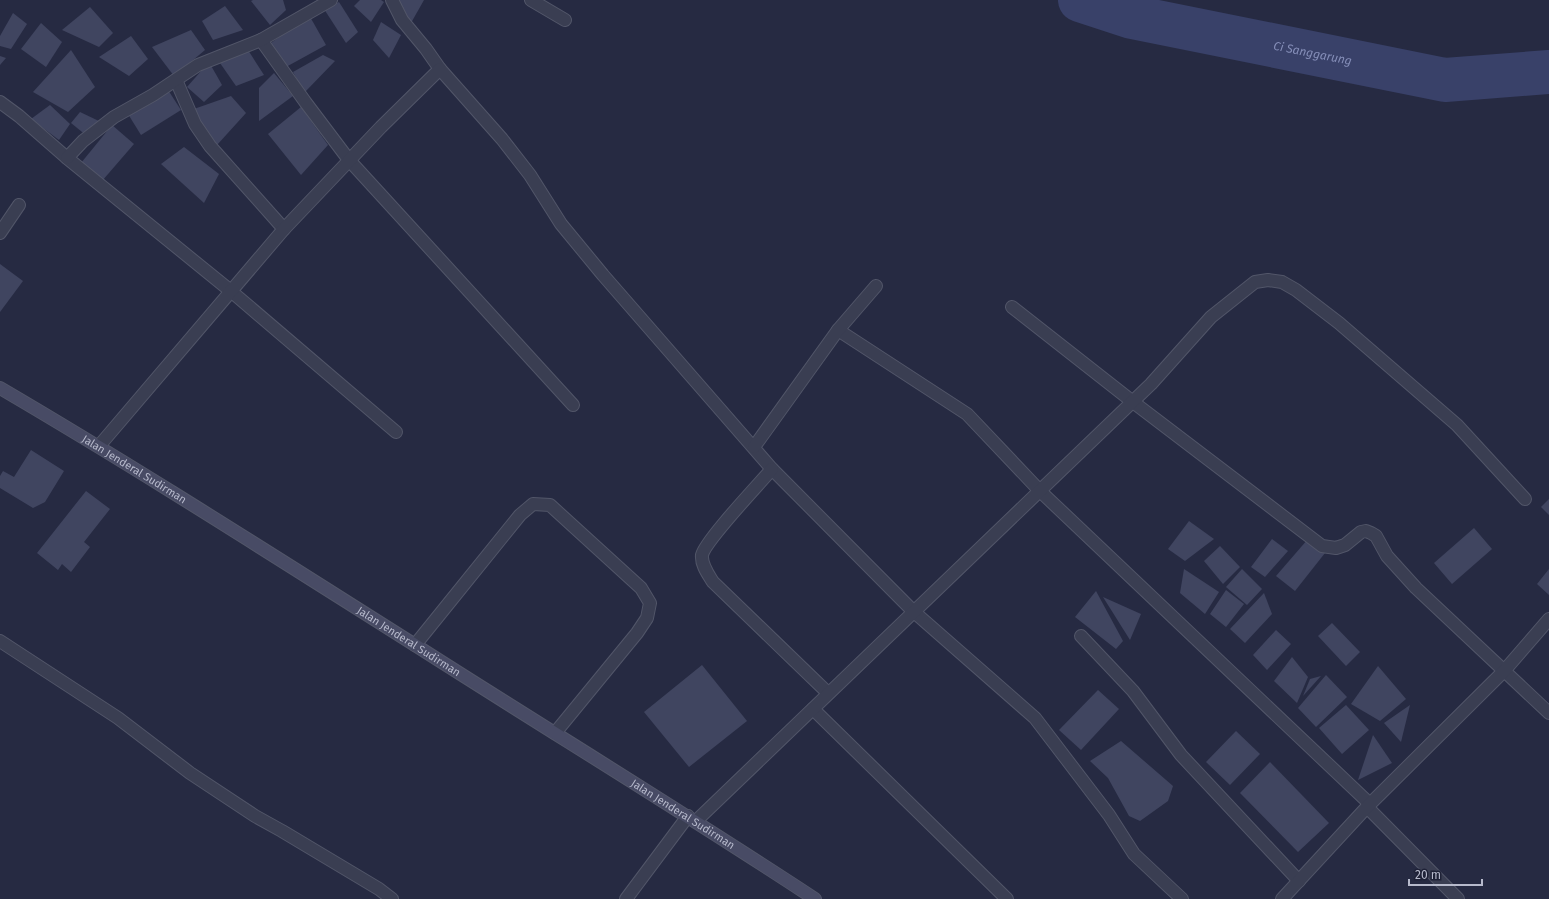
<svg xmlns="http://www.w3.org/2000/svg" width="1549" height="899" font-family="'Fira Sans',sans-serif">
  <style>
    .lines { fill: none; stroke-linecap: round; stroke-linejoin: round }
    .river { stroke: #394169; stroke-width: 44 }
    .building { fill: #404560 }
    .service-casing { stroke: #525669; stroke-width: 14 }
    .minor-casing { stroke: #525669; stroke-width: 14 }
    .secondary-casing { stroke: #525669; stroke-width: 14 }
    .service { stroke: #3a3e52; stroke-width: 12 }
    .minor { stroke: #3a3e52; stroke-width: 12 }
    .secondary { stroke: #484b65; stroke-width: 12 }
    .labels { text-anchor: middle; stroke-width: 3.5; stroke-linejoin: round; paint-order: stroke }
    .street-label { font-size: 11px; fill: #b7bacc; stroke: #1f2237 }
    .water-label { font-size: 12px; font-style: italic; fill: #858eb8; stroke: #1f2237 }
  </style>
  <rect width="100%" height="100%" fill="#262a42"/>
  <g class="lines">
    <path class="river" id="s1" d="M1080,0L1132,17L1445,80L1549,72"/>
  </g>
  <g class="building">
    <path d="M253,0H283L286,10L270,25L251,1Z"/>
    <path d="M360,0H381L384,2L371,22L354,6Z"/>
    <path d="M394,0H424L411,23Z"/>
    <path d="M339,2L358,32L346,43L324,9Z"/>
    <path d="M225,6L243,30L213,40L202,21Z"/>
    <path d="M90,7L113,33L99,47L62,30Z"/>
    <path d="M13,13L27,24L11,49L0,46V36Z"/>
    <path d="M309,15L326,45L286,67L271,43Z"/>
    <path d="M381,22L401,35L389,58L373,40Z"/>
    <path d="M41,23L62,42L46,67L21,49Z"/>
    <path d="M191,30L205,50L174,76L152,47Z"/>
    <path d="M131,36L148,59L129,76L99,57Z"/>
    <path d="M71,50L95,87L68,112L33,92Z"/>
    <path d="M248,50L264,75L236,86L220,63Z"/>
    <path d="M323,55L335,61L304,93L293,72Z"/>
    <path d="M0,56L6,58L0,65Z"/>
    <path d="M209,62L222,85L204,102L187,87Z"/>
    <path d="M274,73L293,96L259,121V88Z"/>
    <path d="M168,90L181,110L141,135L128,114Z"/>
    <path d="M231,96L246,113L217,145L191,110Z"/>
    <path d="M50,105L70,124L59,140L31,119Z"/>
    <path d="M301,107L328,145L301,175L268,134Z"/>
    <path d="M80,112L101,122L87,136L71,123Z"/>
    <path d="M112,125L134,144L102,181L81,163Z"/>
    <path d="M184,147L219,174L204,203L161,164Z"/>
    <path d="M0,264L23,281L0,312Z"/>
    <path d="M31,450L64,471L45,502L33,508L0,488V476L3,471L14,477Z"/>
    <path d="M86,491L110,509L84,542L90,547L71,572L62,564L58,570L37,553Z"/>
    <path d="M1549,499V515L1541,507Z"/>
    <path d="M1189,521L1214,539L1185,561L1168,549Z"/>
    <path d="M1474,528L1492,549L1452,584L1434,563Z"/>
    <path d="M1272,539L1288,551L1265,577L1251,567Z"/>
    <path d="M1308,539L1325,553L1295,591L1276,576Z"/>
    <path d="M1220,546L1240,567L1223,584L1204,561Z"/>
    <path d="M1184,569L1219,592L1205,614L1180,593Z"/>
    <path d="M1242,569L1262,589L1247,605L1226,587Z"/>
    <path d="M1549,569V595L1537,584Z"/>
    <path d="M1226,590L1244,604L1226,627L1210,614Z"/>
    <path d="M1096,591L1123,641L1116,649L1075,617Z"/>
    <path d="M1264,593L1272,614L1245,643L1230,629Z"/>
    <path d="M1103,597L1141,614L1130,640Z"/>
    <path d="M1332,623L1360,652L1346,666L1318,636Z"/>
    <path d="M1276,630L1291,644L1267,670L1253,655Z"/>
    <path d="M1292,657L1308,677L1297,703L1274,681Z"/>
    <path d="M702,665L747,721L689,767L644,712Z"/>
    <path d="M1378,666L1406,699L1380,721L1351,704Z"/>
    <path d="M1326,675L1347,697L1316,727L1298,708Z"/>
    <path d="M1321,676L1303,696L1310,679Z"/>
    <path d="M1098,690L1119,709L1081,750L1059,730Z"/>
    <path d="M1346,705L1369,730L1342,754L1319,728Z"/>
    <path d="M1410,705L1401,742L1384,723Z"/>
    <path d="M1236,731L1260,754L1230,785L1206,762Z"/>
    <path d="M1373,735L1392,763L1358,780Z"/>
    <path d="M1121,741L1173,786L1168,801L1140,821L1129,816L1108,778L1090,761Z"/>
    <path d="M1270,762L1329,823L1298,852L1240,793Z"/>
  </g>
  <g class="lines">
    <defs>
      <path id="service" d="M415,645L520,515L533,504L550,505L641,588L650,603L647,618L637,633L555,733"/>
      <g id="minor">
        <path d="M392,0L402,20L426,49L440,69"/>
        <path d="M531,0L565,20"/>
        <path d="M261,40L306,103L349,160L573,405"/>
        <path d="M176,80L195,124L210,146L284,229"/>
        <path d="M0,102L19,116L67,158L232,292L396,432"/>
        <path d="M67,158L83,141L114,117L153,95L198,65L261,40L331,0"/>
        <path d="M0,233L19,205"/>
        <path d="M1012,307L1133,402L1322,546L1336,548L1345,545L1361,532L1366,531L1371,533L1376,536L1387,556L1416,588L1549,713"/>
        <path d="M838,330L967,414L1040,491L1370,804"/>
        <path d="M99,446L284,229L381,127L440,69L502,139L530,175L561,224L603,275L772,469L913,611L1035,718L1109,815L1134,854L1182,899"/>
        <path d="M754,447L838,330L876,286"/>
        <path d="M772,469C760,483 705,541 702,555C701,565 708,574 713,582L828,693"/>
        <path d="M1081,636L1133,691L1181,755L1299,881"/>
        <path d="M0,641L118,718L190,773L255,816L282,831L379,889L392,899"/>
        <path d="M813,709L1007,899"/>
        <path d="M1367,807L1458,899"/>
        <path d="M696,821L1151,384L1211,317L1255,282L1268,280L1282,282L1296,290L1339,323L1457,425L1525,499"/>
        <path d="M626,899L688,816"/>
        <path d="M1282,899L1367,807L1504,671L1549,619"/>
      </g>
      <g id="secondary">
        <path id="s2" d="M0,388C140,470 277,558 415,645C548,730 683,812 815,899"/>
      </g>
    </defs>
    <use href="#service" class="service-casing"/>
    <use href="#minor" class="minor-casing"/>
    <use href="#secondary" class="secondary-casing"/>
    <use href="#service" class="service"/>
    <use href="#minor" class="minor"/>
    <use href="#secondary" class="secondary"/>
  </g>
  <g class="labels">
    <g class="street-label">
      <text dy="4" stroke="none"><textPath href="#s2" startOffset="157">Jalan Jenderal Sudirman</textPath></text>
      <text dy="4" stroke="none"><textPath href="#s2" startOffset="481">Jalan Jenderal Sudirman</textPath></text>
      <text dy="4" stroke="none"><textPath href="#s2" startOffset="805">Jalan Jenderal Sudirman</textPath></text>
    </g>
    <g class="water-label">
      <text dy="4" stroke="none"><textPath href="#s1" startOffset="239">Ci Sanggarung</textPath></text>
    </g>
  </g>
  <path d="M1409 879v6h73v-6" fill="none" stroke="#b7bacc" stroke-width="2"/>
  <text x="1415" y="879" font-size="12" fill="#b7bacc" stroke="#1f2237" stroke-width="3" paint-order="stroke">20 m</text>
</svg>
